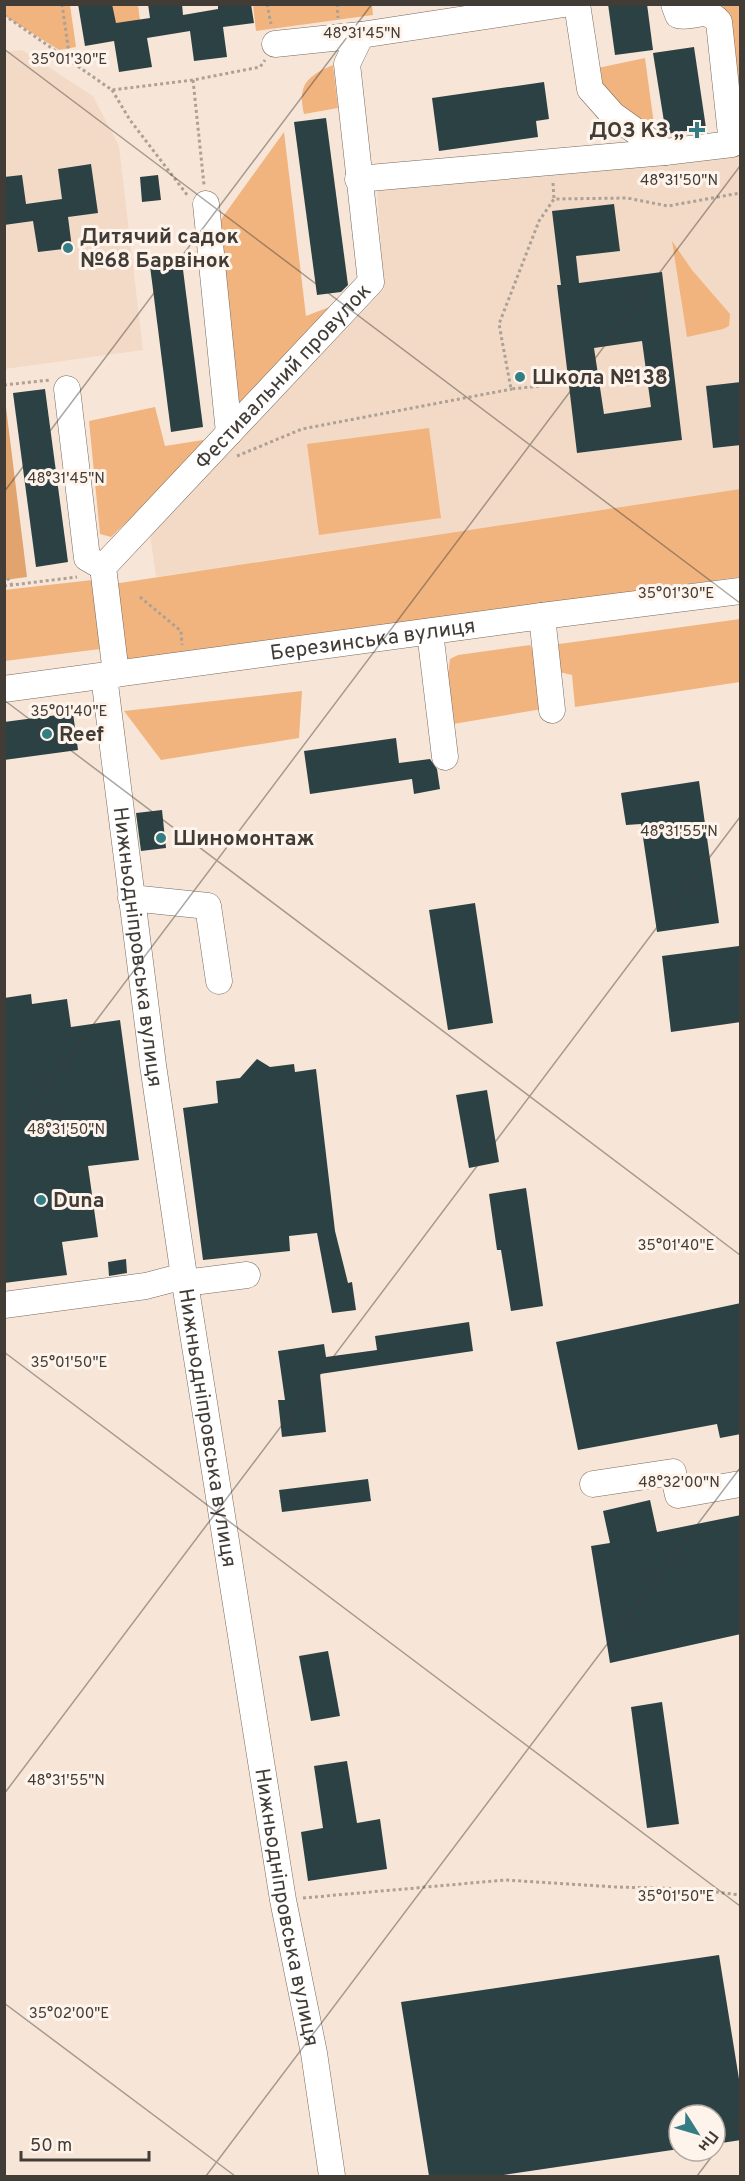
<svg xmlns="http://www.w3.org/2000/svg" width="745" height="2181" font-family="Overpass,sans-serif">
  <style>
    .built { fill: #f2dac7 }
    .green { fill: #f1b47f }
    .forest { fill: #e1a46f }
    .building { fill: #2c4144; fill-rule: evenodd }
    .lines { fill: none; stroke-linecap: round; stroke-linejoin: round }
    .minor-casing { stroke: #78695d; stroke-width: 27 }
    .path { stroke: #ada196; stroke-width: 3; stroke-dasharray: 3 3; stroke-linecap: butt }
    .minor { stroke: #fff; stroke-width: 26 }
    .ticks { fill: none; stroke: #423c36; stroke-width: 1.5; stroke-opacity: 0.45 }
    .poi-dot { fill: #357d85; stroke: #fff4ec; stroke-width: 2 }
    .labels { text-anchor: middle; stroke-width: 6; stroke-linejoin: round; paint-order: stroke }
    .poi-label { font-size: 21px; font-weight: bold; fill: #423c36; stroke: #fff4ec; text-anchor: start }
    .street-label { font-size: 21px; fill: #423c36; stroke: #fff4ec }
    .ticks-label { font-size: 15px; text-anchor: middle; fill: #423c36; stroke: #fff4ec; stroke-width: 6; stroke-linejoin: round; paint-order: stroke }
  </style>
  <rect width="100%" height="100%" fill="#f7e6d8"/>
  <g class="built">
    <path d="M22,50L93,96L119,146L143,350L5,369L4,52Z"/>
    <path d="M740,154V489L156,577L150,534L384,289L377,188Z"/>
  </g>
  <g class="green">
    <path d="M4,5H70L76,47L59,50L5,16Z"/>
    <path d="M112,5H138L140,21L115,25Z"/>
    <path d="M253,5H372L373,15L256,31Z"/>
    <path d="M723,5H740V133H738Z"/>
    <path d="M645,58L655,132L618,110L593,69Z"/>
    <path d="M333,65L338,108L304,114C297,85 307,76 333,65Z"/>
    <path d="M284,132L306,316L332,306L237,413L214,229Z"/>
    <path d="M672,241L692,270L730,314L729,326L723,329L687,337Z"/>
    <path d="M155,407L165,446L203,440L204,448L111,537L100,534L89,421Z"/>
    <path d="M429,428L441,518L319,535L307,444Z"/>
    <path d="M740,489V577L145,658L130,659L121,655L113,584Z"/>
    <path d="M92,580L100,649L5,661L4,590Z"/>
    <path d="M740,619V682L575,707L572,675L559,672L552,645Z"/>
    <path d="M530,645L533,650L542,709L453,724L447,683L450,659L458,655Z"/>
    <path d="M302,691L299,738L161,760L124,711Z"/>
  </g>
  <path class="forest" d="M5,399L27,577L5,580H4Z"/>
  <g class="building">
    <path d="M78,4H112L116,23L150,18L148,4H182L183,15L218,9V4H251L254,23L223,27L227,57L194,61L190,31L147,38L152,67L119,72L114,41L85,46Z"/>
    <path d="M608,4H647L653,50L615,55Z"/>
    <path d="M694,47L706,128L666,134L653,53Z"/>
    <path d="M544,82L549,119L536,121L538,137L439,151L432,98Z"/>
    <path d="M326,118L348,285L341,292L317,295L294,122Z"/>
    <path d="M91,164L98,213L68,217L72,248L38,252L33,221L4,225V177L22,175L26,204L62,199L58,169Z"/>
    <path d="M158,175L161,200L142,202L140,177Z"/>
    <path d="M614,204L620,251L576,256L579,283L662,272L682,440L577,453L557,285H561L552,211ZM642,341L651,407L604,414L594,348Z"/>
    <path d="M181,254L203,427L171,432L149,258Z"/>
    <path d="M741,382V445L713,448L706,386Z"/>
    <path d="M45,389L68,562L36,567L13,393Z"/>
    <path d="M73,713L78,750L4,760V722Z"/>
    <path d="M396,738L399,763L430,759L437,769L440,789L414,794L412,779L310,794L304,751Z"/>
    <path d="M699,781L719,923L657,932L641,824L626,825L621,793Z"/>
    <path d="M162,810L166,848L141,851L136,813Z"/>
    <path d="M475,903L493,1023L448,1030L429,910Z"/>
    <path d="M739,946L741,1022L671,1032L662,956Z"/>
    <path d="M31,994L32,1004L67,999L71,1027L120,1020L139,1160L88,1166L98,1237L62,1242L67,1275L4,1283V998Z"/>
    <path d="M257,1059L270,1067L294,1064L295,1072L316,1069L335,1231L348,1283L352,1282L356,1310L332,1313L317,1233L289,1236L290,1251L203,1260L183,1108L218,1103L216,1081L240,1078Z"/>
    <path d="M487,1090L499,1162L469,1168L456,1095Z"/>
    <path d="M526,1188L543,1306L511,1311L501,1250H497L489,1194Z"/>
    <path d="M126,1259L127,1273L109,1276L108,1262Z"/>
    <path d="M741,1303V1434L720,1438L717,1424L578,1450L556,1342Z"/>
    <path d="M469,1322L473,1351L320,1374L326,1432L282,1437L278,1400H285L278,1351L324,1344L326,1357L377,1350L375,1336Z"/>
    <path d="M368,1479L371,1501L282,1512L279,1490Z"/>
    <path d="M650,1500L657,1532L741,1515V1634L610,1663L591,1546L610,1543L603,1511Z"/>
    <path d="M328,1651L340,1716L311,1721L299,1656Z"/>
    <path d="M662,1702L679,1824L647,1828L631,1707Z"/>
    <path d="M347,1761L357,1823L380,1819L387,1869L308,1881L301,1832L323,1828L314,1766Z"/>
    <path d="M719,1955L739,2079H741V2140L715,2144V2115H679V2149L497,2176H429L401,2002Z"/>
  </g>
  <g class="lines">
    <defs>
      <g id="minor">
        <path d="M577,4L590,89L613,115L665,152L732,144L719,22C705,5 695,19 678,15L674,4"/>
        <path d="M275,44L361,35L564,4"/>
        <path d="M358,179L665,152"/>
        <path d="M206,204L229,433"/>
        <path d="M67,389L87,558L103,567"/>
        <path d="M542,616L552,710"/>
        <path d="M430,632L445,757"/>
        <path id="s1" d="M116,674L103,567L371,282L347,64L361,35"/>
        <path id="s2" d="M104,676L153,1065L185,1283L283,1900L314,2053L332,2176"/>
        <path id="s3" d="M4,689L542,616L740,591"/>
        <path d="M131,898L208,906L219,981"/>
        <path d="M185,1283L247,1275"/>
        <path d="M4,1305L146,1286L184,1276"/>
        <path d="M593,1484L673,1472L678,1495L740,1484"/>
      </g>
    </defs>
    <use href="#minor" class="minor-casing"/>
    <g class="path">
      <path d="M62,4L70,61"/>
      <path d="M267,4L271,24"/>
      <path d="M337,4L338,18"/>
      <path d="M4,15L112,90L193,80L260,67L265,60"/>
      <path d="M193,80L204,185"/>
      <path d="M112,90L130,120L188,196"/>
      <path d="M553,183L554,199"/>
      <path d="M569,383L511,389L499,324L539,221L554,199L627,198L668,206L740,193"/>
      <path d="M4,385L50,380"/>
      <path d="M237,456L302,429L512,389"/>
      <path d="M4,573L12,585"/>
      <path d="M4,586L77,577"/>
      <path d="M140,597L181,631L182,645"/>
      <path d="M303,1898L505,1880L616,1887L693,1889L740,1895"/>
    </g>
    <use href="#minor" class="minor"/>
  </g>
  <path class="ticks" d="M4,49L740,603M4,492L372,4M4,700L740,1255M4,1143L740,166M4,1352L740,1906M4,1794L740,817M4,2003L235,2176M206,2176L740,1468M697,2176L740,2119"/>
  <g class="poi-dot">
    <path d="M694 121h6v6h6v6h-6v6h-6v-6h-6v-6h6z"/>
    <circle cx="68" cy="248" r="6"/>
    <circle cx="520" cy="377" r="6"/>
    <circle cx="47" cy="734" r="6"/>
    <circle cx="161" cy="838" r="6"/>
    <circle cx="41" cy="1200" r="6"/>
  </g>
  <g class="labels">
    <g class="poi-label">
      <text x="684" y="137" text-anchor="end">ДОЗ КЗ ,,</text>
      <text x="80" y="243">Дитячий садок<tspan x="80" dy="24">№68 Барвінок</tspan></text>
      <text x="532" y="384">Школа №138</text>
      <text x="59" y="741">Reef</text>
      <text x="173" y="845">Шиномонтаж</text>
      <text x="53" y="1207">Duna</text>
    </g>
    <g class="street-label">
      <text dy="7" stroke="none"><textPath href="#s1" startOffset="370">Фестивальний провулок</textPath></text>
      <text dy="7" stroke="none"><textPath href="#s3" startOffset="372">Березинська вулиця</textPath></text>
      <text dy="7" stroke="none"><textPath href="#s2" startOffset="273">Нижньодніпровська вулиця</textPath></text>
      <text dy="7" stroke="none"><textPath href="#s2" startOffset="759">Нижньодніпровська вулиця</textPath></text>
      <text dy="7" stroke="none"><textPath href="#s2" startOffset="1245">Нижньодніпровська вулиця</textPath></text>
    </g>
  </g>
  <g class="ticks-label">
    <text x="362" y="38">48°31'45"N</text>
    <text x="69" y="64">35°01'30"E</text>
    <text x="679" y="185">48°31'50"N</text>
    <text x="66" y="483">48°31'45"N</text>
    <text x="676" y="598">35°01'30"E</text>
    <text x="69" y="716">35°01'40"E</text>
    <text x="679" y="836">48°31'55"N</text>
    <text x="66" y="1134">48°31'50"N</text>
    <text x="676" y="1250">35°01'40"E</text>
    <text x="69" y="1367">35°01'50"E</text>
    <text x="679" y="1487">48°32'00"N</text>
    <text x="66" y="1785">48°31'55"N</text>
    <text x="676" y="1901">35°01'50"E</text>
    <text x="69" y="2018">35°02'00"E</text>
  </g>
  <rect width="745" height="2181" fill="none" stroke="#423c36" stroke-width="12"/>
  <g transform="translate(697 2133) rotate(127)"><circle r="28" fill="#fff4ec" stroke="#b3aaa3" stroke-width="1.5"/>
  <path d="M0-4.5L10 22L0 15L-10 22Z" fill="#357d85"/>
  <text y="-9" font-size="16" font-weight="bold" text-anchor="middle" fill="#423c36">Пн</text>
  </g>
  <path d="M21 2151v9h128v-9" fill="none" stroke="#423c36" stroke-width="3"/>
  <text x="30" y="2151" font-size="18" fill="#423c36" stroke="#fff4ec" stroke-width="4.5" paint-order="stroke">50 m</text>
</svg>
